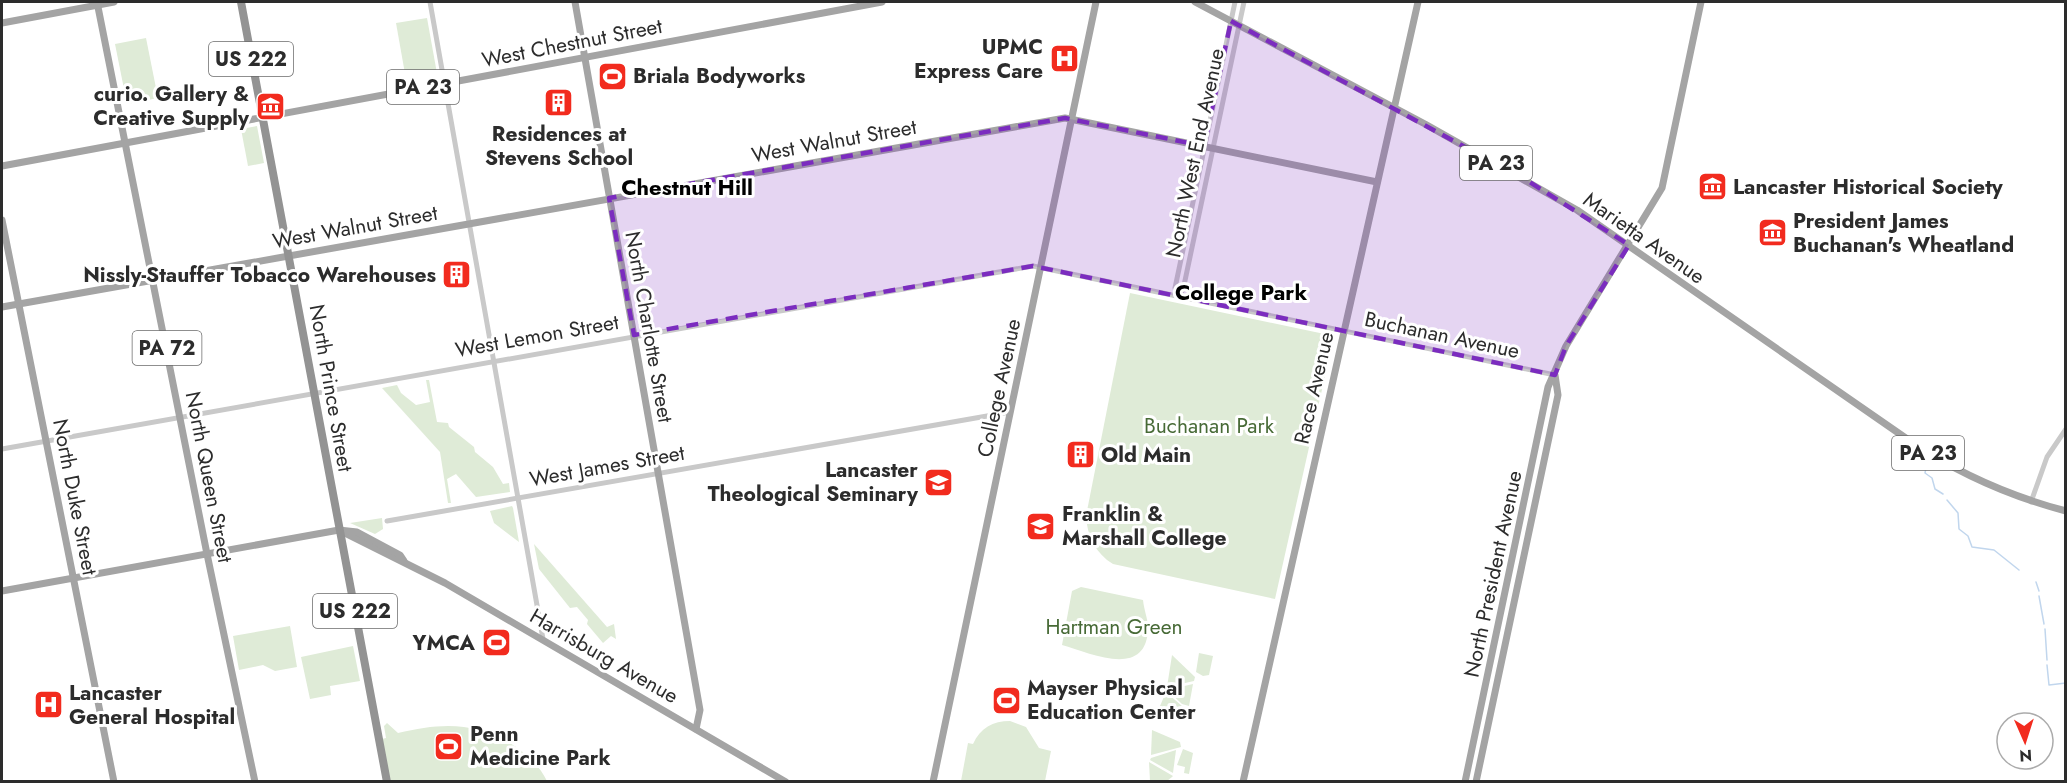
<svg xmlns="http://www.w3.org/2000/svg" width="2067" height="783" font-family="Jost,sans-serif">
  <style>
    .green { fill: #dfebd7 }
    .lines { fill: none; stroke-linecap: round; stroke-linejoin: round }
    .stream { stroke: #c1d6ed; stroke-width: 1.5 }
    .minor { stroke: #c9c9c9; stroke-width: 5 }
    .major { stroke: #a4a4a4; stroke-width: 7 }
    .highway { stroke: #939393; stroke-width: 8 }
    .marked { fill: #7b2cbf; fill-opacity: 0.2; stroke: #7b2cbf; stroke-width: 4.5; stroke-dasharray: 12 8; stroke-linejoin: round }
    .labels { text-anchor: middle; stroke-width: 6; stroke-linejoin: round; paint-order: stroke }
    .shield { fill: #fff; stroke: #6b6b6b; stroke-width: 1.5 }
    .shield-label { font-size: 20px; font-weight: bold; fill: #2c2c2c }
    .street-label { font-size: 21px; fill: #2c2c2c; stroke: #fff }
    .poi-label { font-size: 21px; font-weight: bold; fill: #2c2c2c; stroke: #fff; text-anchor: start }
    .park-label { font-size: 21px; fill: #476a36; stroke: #fff }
    .neighbourhood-label { font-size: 22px; font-weight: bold; fill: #000; stroke: #fff }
  </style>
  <rect width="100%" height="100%" fill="#fff"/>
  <g class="green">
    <path d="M427,18L438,79L407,85L396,23Z"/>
    <path d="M146,38L158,98L127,104L115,44Z"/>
    <path d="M257,126L264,163L248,166L241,129Z"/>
    <path d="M1130,293L1334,336L1275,599L1113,564C1096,554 1087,536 1086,516Z"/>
    <path d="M426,380H429L437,422L448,423L449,427L474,447L475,452L493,467L503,484L509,483L510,492L476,497L456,474L447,479L451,503H448L440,452L382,388L397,385L401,393L416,405L430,402Z"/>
    <path d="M512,506L513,508L519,542L494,523L490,511Z"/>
    <path d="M382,518L383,529L375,534L350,523Z"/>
    <path d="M534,544L607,627L614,624L616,639L611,636L603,643L587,624L588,620L577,607L570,608L539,569Z"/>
    <path d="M1081,587L1143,600C1144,610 1148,619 1148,628C1147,680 1090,653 1062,645L1072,591Z"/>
    <path d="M290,626L297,667L275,671L263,665L239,670L233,636Z"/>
    <path d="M353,646L360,681L330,686L331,695L310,699L301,657Z"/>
    <path d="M1199,653L1213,656L1209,675L1203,676L1196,672Z"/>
    <path d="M1172,655L1195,677L1194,681L1167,687Z"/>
    <path d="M1193,684L1189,706L1182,704L1167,690Z"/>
    <path d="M1166,692L1183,707L1182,714L1167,718L1160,706Z"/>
    <path d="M1010,721L1026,727L1039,748L1051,751L1045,781H961L968,743L973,744C980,728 993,721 1010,721Z"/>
    <path d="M387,723L398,733C440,723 475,721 513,745C528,755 539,765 547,781H390L382,739L386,738L384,726Z"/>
    <path d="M1152,730L1180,742L1181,747L1151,755Z"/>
    <path d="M1183,749L1193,753L1189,774L1184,773L1185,767L1177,765Z"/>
    <path d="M1176,750L1173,773L1150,760L1151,758Z"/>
    <path d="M1149,762L1173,776L1172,777L1167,781H1150Z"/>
  </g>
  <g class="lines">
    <g class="stream">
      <path d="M1927,463L1925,473L1932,478L1935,489L1943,494"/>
      <path d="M1947,500L1958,513L1959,529L1968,536L1972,547L1994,550L2019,570"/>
      <path d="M2036,582L2039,591"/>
      <path d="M2039,596L2044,624"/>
      <path d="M2045,629L2047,660"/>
      <path d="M2047,665L2049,685L2066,683"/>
    </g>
    <g class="minor">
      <path d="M430,2L543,639"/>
      <path d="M1177,296L1183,290L1244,2"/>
      <path d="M1177,296L1175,288L1235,2"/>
      <path d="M2,449L1033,266L1555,375"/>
      <path d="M2031,502L2047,457L2066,429"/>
      <path d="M387,521L1010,412"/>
    </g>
    <g class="major">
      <path d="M97,2L207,554L255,782"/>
      <path d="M575,2L700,710L696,729"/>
      <path d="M1195,2L1425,124L1577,210L1910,441C1959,474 2009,496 2066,511"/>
      <path d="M2,23L114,2"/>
      <path d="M2,166L882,2"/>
      <path d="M2,220L114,782"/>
      <path d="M2,307L1065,118L1377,182"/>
      <path d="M339,530L445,583L786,782"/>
      <path d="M2,591L339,530L357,532L400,555L404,561"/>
      <path d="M933,782L1096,2"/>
      <path d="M1243,782L1418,2"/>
      <path d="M1465,782L1548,387L1566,346L1662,188L1701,2"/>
      <path d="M1476,782L1558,395L1555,375"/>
    </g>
    <path class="highway" d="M241,2L387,782"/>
  </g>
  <path class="marked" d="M1231,21L1528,181L1629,245L1566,346L1555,375L1033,266L634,335L609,198L1065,118L1204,146Z"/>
  <defs>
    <symbol id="hospital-square" viewBox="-11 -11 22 22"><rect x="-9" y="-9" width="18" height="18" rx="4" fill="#f22b1e" stroke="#fff"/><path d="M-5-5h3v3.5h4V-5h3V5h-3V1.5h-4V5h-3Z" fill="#fff"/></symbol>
    <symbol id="stadium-square" viewBox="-11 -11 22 22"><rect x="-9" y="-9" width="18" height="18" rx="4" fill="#f22b1e" stroke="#fff"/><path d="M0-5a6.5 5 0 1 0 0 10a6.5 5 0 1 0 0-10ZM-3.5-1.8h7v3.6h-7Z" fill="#fff"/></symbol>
    <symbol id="building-square" viewBox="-11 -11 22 22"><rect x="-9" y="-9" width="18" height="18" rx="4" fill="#f22b1e" stroke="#fff"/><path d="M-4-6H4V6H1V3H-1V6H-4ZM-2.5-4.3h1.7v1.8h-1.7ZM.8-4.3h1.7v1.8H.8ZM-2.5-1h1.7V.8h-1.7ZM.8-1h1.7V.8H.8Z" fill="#fff"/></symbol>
    <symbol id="museum-square" viewBox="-11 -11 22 22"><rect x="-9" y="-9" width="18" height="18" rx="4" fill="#f22b1e" stroke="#fff"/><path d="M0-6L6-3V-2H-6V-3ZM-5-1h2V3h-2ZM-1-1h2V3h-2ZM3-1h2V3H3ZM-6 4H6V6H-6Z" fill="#fff"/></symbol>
    <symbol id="university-square" viewBox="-11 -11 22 22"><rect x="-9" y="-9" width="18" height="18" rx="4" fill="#f22b1e" stroke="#fff"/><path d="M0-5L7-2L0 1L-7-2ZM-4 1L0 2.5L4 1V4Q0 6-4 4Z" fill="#fff"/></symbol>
  </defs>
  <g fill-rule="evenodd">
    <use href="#hospital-square" x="1048" y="42" width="33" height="33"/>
    <use href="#stadium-square" x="596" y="60" width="33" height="33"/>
    <use href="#building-square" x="542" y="86" width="33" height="33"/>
    <use href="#museum-square" x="254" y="90" width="33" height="33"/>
    <use href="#museum-square" x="1696" y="170" width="33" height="33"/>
    <use href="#museum-square" x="1756" y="216" width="33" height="33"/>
    <use href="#building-square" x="440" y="258" width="33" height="33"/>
    <use href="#building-square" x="1064" y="438" width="33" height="33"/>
    <use href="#university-square" x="922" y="466" width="33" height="33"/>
    <use href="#university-square" x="1024" y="510" width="33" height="33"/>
    <use href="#stadium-square" x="480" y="626" width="33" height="33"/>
    <use href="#stadium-square" x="990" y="684" width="33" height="33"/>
    <use href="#hospital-square" x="32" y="688" width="33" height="33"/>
    <use href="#stadium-square" x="432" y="730" width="33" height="33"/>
  </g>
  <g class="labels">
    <g class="shield">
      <rect x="209" y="42" width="84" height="34" rx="4.5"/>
      <rect x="387" y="70" width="72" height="34" rx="4.5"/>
      <rect x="1460" y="146" width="72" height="34" rx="4.5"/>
      <rect x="132.5" y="331" width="69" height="34" rx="4.5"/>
      <rect x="1892" y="436" width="72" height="34" rx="4.5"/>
      <rect x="313" y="594" width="84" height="34" rx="4.5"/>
    </g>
    <g class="shield-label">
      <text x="251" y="66">US 222</text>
      <text x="423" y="94">PA 23</text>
      <text x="1496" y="170">PA 23</text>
      <text x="167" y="355">PA 72</text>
      <text x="1928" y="460">PA 23</text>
      <text x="355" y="618">US 222</text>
    </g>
    <g class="street-label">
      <text transform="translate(572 43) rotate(-11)" y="7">West Chestnut Street</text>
      <text transform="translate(834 141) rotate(-10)" y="7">West Walnut Street</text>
      <text transform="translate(1195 153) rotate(-78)" y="7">North West End Avenue</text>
      <text transform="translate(355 227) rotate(-10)" y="7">West Walnut Street</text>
      <text transform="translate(1644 238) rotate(35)" y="7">Marietta Avenue</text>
      <text transform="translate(649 327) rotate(80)" y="7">North Charlotte Street</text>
      <text transform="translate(1442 335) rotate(12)" y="7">Buchanan Avenue</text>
      <text transform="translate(537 336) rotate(-10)" y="7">West Lemon Street</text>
      <text transform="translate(331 388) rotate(80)" y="7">North Prince Street</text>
      <text transform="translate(999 388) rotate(-78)" y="7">College Avenue</text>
      <text transform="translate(1314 388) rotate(-77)" y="7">Race Avenue</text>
      <text transform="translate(607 466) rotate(-10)" y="7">West James Street</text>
      <text transform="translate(209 477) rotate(79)" y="7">North Queen Street</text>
      <text transform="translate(75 497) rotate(79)" y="7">North Duke Street</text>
      <text transform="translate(1493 574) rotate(-78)" y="7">North President Avenue</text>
      <text transform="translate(604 656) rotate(30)" y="7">Harrisburg Avenue</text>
    </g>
    <g class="poi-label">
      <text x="1043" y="54" text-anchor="end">UPMC<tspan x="1043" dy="24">Express Care</tspan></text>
      <text x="633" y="83">Briala Bodyworks</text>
      <text x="249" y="101" text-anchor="end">curio. Gallery &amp;<tspan x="249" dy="24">Creative Supply</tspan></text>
      <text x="559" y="141" text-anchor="middle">Residences at<tspan x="559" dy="24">Stevens School</tspan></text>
      <text x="1733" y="194">Lancaster Historical Society</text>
      <text x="1793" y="228">President James<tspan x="1793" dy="24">Buchanan's Wheatland</tspan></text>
      <text x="436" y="282" text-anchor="end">Nissly-Stauffer Tobacco Warehouses</text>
      <text x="1101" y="462">Old Main</text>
      <text x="918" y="477" text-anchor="end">Lancaster<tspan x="918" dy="24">Theological Seminary</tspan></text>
      <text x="1062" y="521">Franklin &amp;<tspan x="1062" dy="24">Marshall College</tspan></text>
      <text x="475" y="650" text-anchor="end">YMCA</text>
      <text x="1027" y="695">Mayser Physical<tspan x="1027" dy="24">Education Center</tspan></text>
      <text x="69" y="700">Lancaster<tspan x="69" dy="24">General Hospital</tspan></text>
      <text x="470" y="741">Penn<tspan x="470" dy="24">Medicine Park</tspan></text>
    </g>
    <g class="park-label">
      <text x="1209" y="433">Buchanan Park</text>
      <text x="1114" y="634">Hartman Green</text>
    </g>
    <g class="neighbourhood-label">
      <text x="687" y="195">Chestnut Hill</text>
      <text x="1241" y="300">College Park</text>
    </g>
  </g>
  <rect width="2067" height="783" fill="none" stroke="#2c2c2c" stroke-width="6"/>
  <g transform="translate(2025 741) rotate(177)"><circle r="28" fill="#ffffff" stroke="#ababab" stroke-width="1.5"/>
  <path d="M0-4.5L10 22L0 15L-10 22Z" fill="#f22b1e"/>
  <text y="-9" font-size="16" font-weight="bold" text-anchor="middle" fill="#2c2c2c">N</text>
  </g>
</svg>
